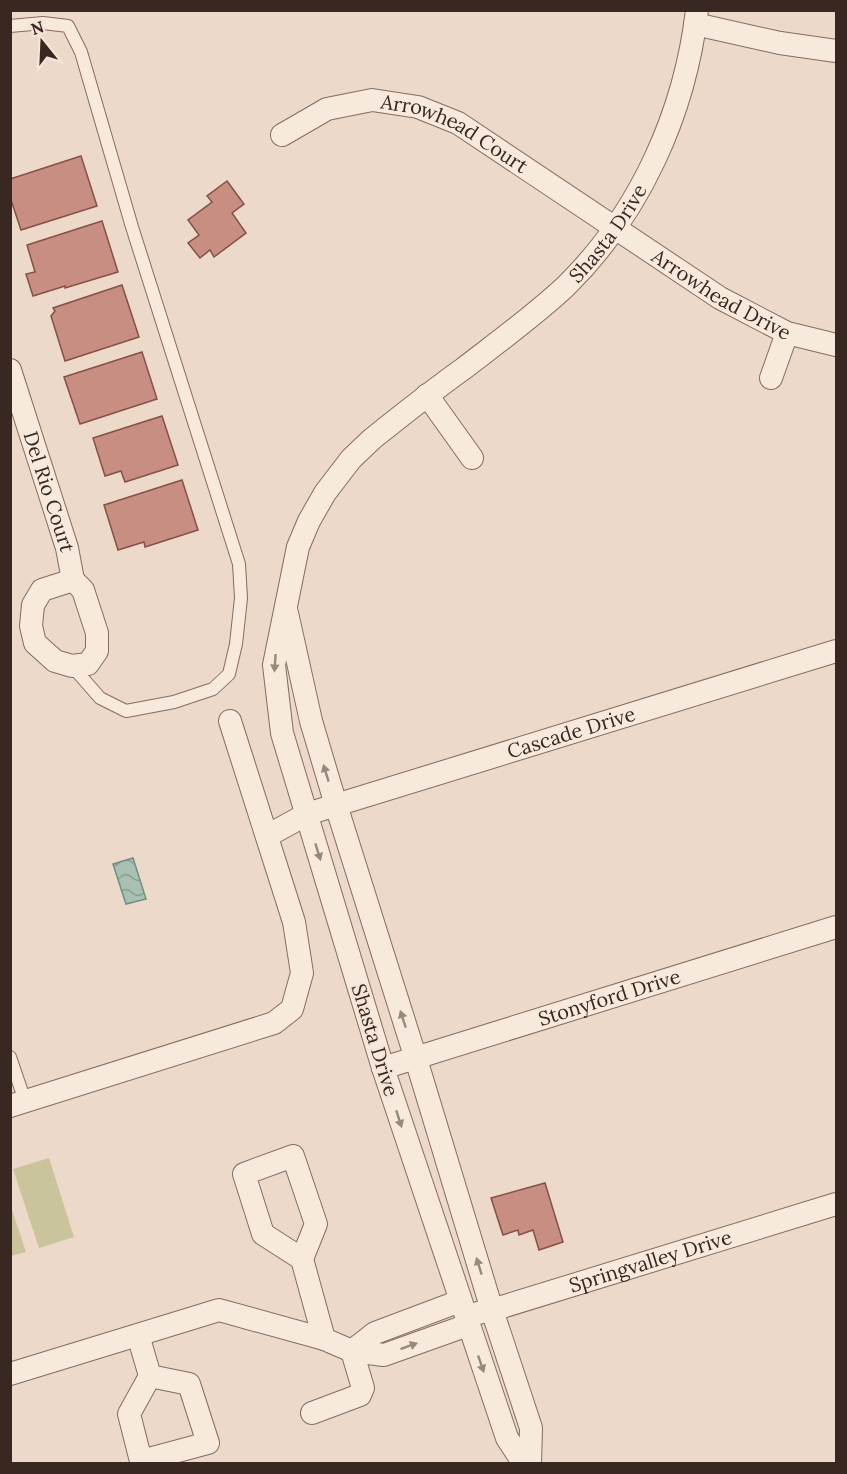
<svg xmlns="http://www.w3.org/2000/svg" width="847" height="1474" font-family="Lora,serif">
  <style>
    .garden { fill: #cac49d }
    .water { fill: url(#water-waves); stroke: #708f80; stroke-width: 1.5 }
    .building { fill: #c88e81; stroke: #855046; stroke-width: 1.5 }
    .lines { fill: none; stroke-linecap: round; stroke-linejoin: round }
    .lane-casing { stroke: #876b5f; stroke-width: 14 }
    .street-casing { stroke: #876b5f; stroke-width: 24 }
    .lane { stroke: #f7e9dc; stroke-width: 12 }
    .street { stroke: #f7e9dc; stroke-width: 22 }
    .oneway { fill: #98887e }
    .labels { text-anchor: middle; stroke-width: 4.5; stroke-linejoin: round; paint-order: stroke }
    .street-label { font-size: 20px; fill: #392721; stroke: #f4e5d8 }
  </style>
  <defs>
    <pattern id="water-waves" width="16" height="10" patternUnits="userSpaceOnUse" patternTransform="scale(1.5)"><rect width="16" height="10" fill="#a9c1b4"/><path d="M0 5q4-4 8 0t8 0" fill="none" stroke="#8b9d92"/></pattern>
  </defs>
  <rect width="100%" height="100%" fill="#ecd9c9"/>
  <g class="garden">
    <path d="M49,1158L74,1237L39,1248L13,1169Z"/>
    <path d="M10,1204L26,1252L11,1256H10Z"/>
  </g>
  <path class="water" d="M133,858L146,899L126,904L113,864Z"/>
  <g class="building">
    <path d="M81,156L97,206L21,230L10,197V179Z"/>
    <path d="M227,181L244,204L232,213L246,233L214,257L210,250L200,258L188,243L199,235L188,220L212,202L207,196Z"/>
    <path d="M102,221L118,272L65,288V286L33,296L26,274L35,272L27,245Z"/>
    <path d="M122,285L139,337L65,361L51,316L55,311L53,308Z"/>
    <path d="M142,352L157,399L80,424L64,377Z"/>
    <path d="M162,416L178,465L125,482L121,471L105,476L93,438Z"/>
    <path d="M182,480L198,530L145,547L144,542L118,550L104,505Z"/>
    <path d="M545,1183L563,1242L539,1250L533,1230L519,1235L518,1230L503,1235L491,1198Z"/>
  </g>
  <g class="lines">
    <defs>
      <g id="lane">
        <path d="M10,26L43,23L68,26L81,52L132,227L239,564L241,598L236,644L229,674L213,689L174,702L126,711L100,698L72,666"/>
        <path d="M10,1057L25,1101"/>
      </g>
      <g id="street">
        <path d="M695,24L780,43L836,51"/>
        <path id="s1" d="M282,135L327,109L372,100L418,107L458,123L720,298L787,333L836,345"/>
        <path id="s2" d="M10,370L67,548L73,580"/>
        <path d="M771,378L787,333"/>
        <path d="M427,395L472,458"/>
        <path d="M73,580L83,590L97,633V651L88,664L72,666L55,661L35,643L31,626L33,605L42,590Z"/>
        <path d="M287,613L311,721L336,805L416,1059L492,1310L531,1428L530,1464"/>
        <path id="s3" d="M267,836L307,814L336,805L836,651"/>
        <path id="s4" d="M383,1068L836,927"/>
        <path d="M10,1106L274,1023L292,1009L302,973L294,922L230,721"/>
        <path d="M302,1259L263,1234L244,1174L293,1156L316,1224L302,1259L324,1339"/>
        <path id="s5" d="M478,1313L492,1310L836,1204"/>
        <path d="M138,1335L150,1376L129,1414L141,1461L208,1443L189,1384L150,1376"/>
        <path d="M352,1351L375,1333L460,1301"/>
        <path d="M10,1374L219,1310L324,1339L352,1351L384,1355L468,1325"/>
        <path d="M312,1413L360,1395L363,1388L352,1351"/>
        <path id="s6" d="M524,1464L507,1438L383,1068L282,733L274,665L298,547L309,521L325,493L351,459L372,439C402,415 432,391 463,369C498,342 534,316 566,286C640,213 685,113 697,10"/>
      </g>
    </defs>
    <use href="#lane" class="lane-casing"/>
    <use href="#street" class="street-casing"/>
    <use href="#lane" class="lane"/>
    <use href="#street" class="street"/>
  </g>
  <defs><path id="oneway-solid" d="M-6-.8H1V-3.2L6.5 0L1 3.2V.8H-6Z" transform="scale(1.5)"/></defs>
  <g class="oneway">
    <use href="#oneway-solid" transform="translate(275 663) rotate(94)"/>
    <use href="#oneway-solid" transform="translate(326 773) rotate(-107)"/>
    <use href="#oneway-solid" transform="translate(318 852) rotate(73)"/>
    <use href="#oneway-solid" transform="translate(403 1019) rotate(-108)"/>
    <use href="#oneway-solid" transform="translate(399 1119) rotate(72)"/>
    <use href="#oneway-solid" transform="translate(479 1266) rotate(-107)"/>
    <use href="#oneway-solid" transform="translate(409 1346) rotate(-20)"/>
    <use href="#oneway-solid" transform="translate(481 1364) rotate(71)"/>
  </g>
  <g class="labels">
    <g class="street-label">
      <text dy="7" stroke="none"><textPath href="#s1" startOffset="188">Arrowhead Court</textPath></text>
      <text dy="7" stroke="none"><textPath href="#s6" startOffset="1407">Shasta Drive</textPath></text>
      <text dy="7" stroke="none"><textPath href="#s1" startOffset="502">Arrowhead Drive</textPath></text>
      <text dy="7" stroke="none"><textPath href="#s2" startOffset="128">Del Rio Court</textPath></text>
      <text dy="7" stroke="none"><textPath href="#s3" startOffset="322">Cascade Drive</textPath></text>
      <text dy="7" stroke="none"><textPath href="#s4" startOffset="237">Stonyford Drive</textPath></text>
      <text transform="translate(375 1040) rotate(73)" y="7">Shasta Drive</text>
      <text dy="7" stroke="none"><textPath href="#s5" startOffset="180">Springvalley Drive</textPath></text>
    </g>
  </g>
  <rect width="847" height="1474" fill="none" stroke="#392721" stroke-width="24"/>
  <g transform="translate(42 42) rotate(342)" stroke="#f4e5d8" stroke-width="4.5" paint-order="stroke">
  <path d="M0-4.5L10 22L0 15L-10 22Z" fill="#392721"/>
  <text y="-9" font-size="16" font-weight="bold" text-anchor="middle" fill="#392721">N</text>
  </g>
</svg>
